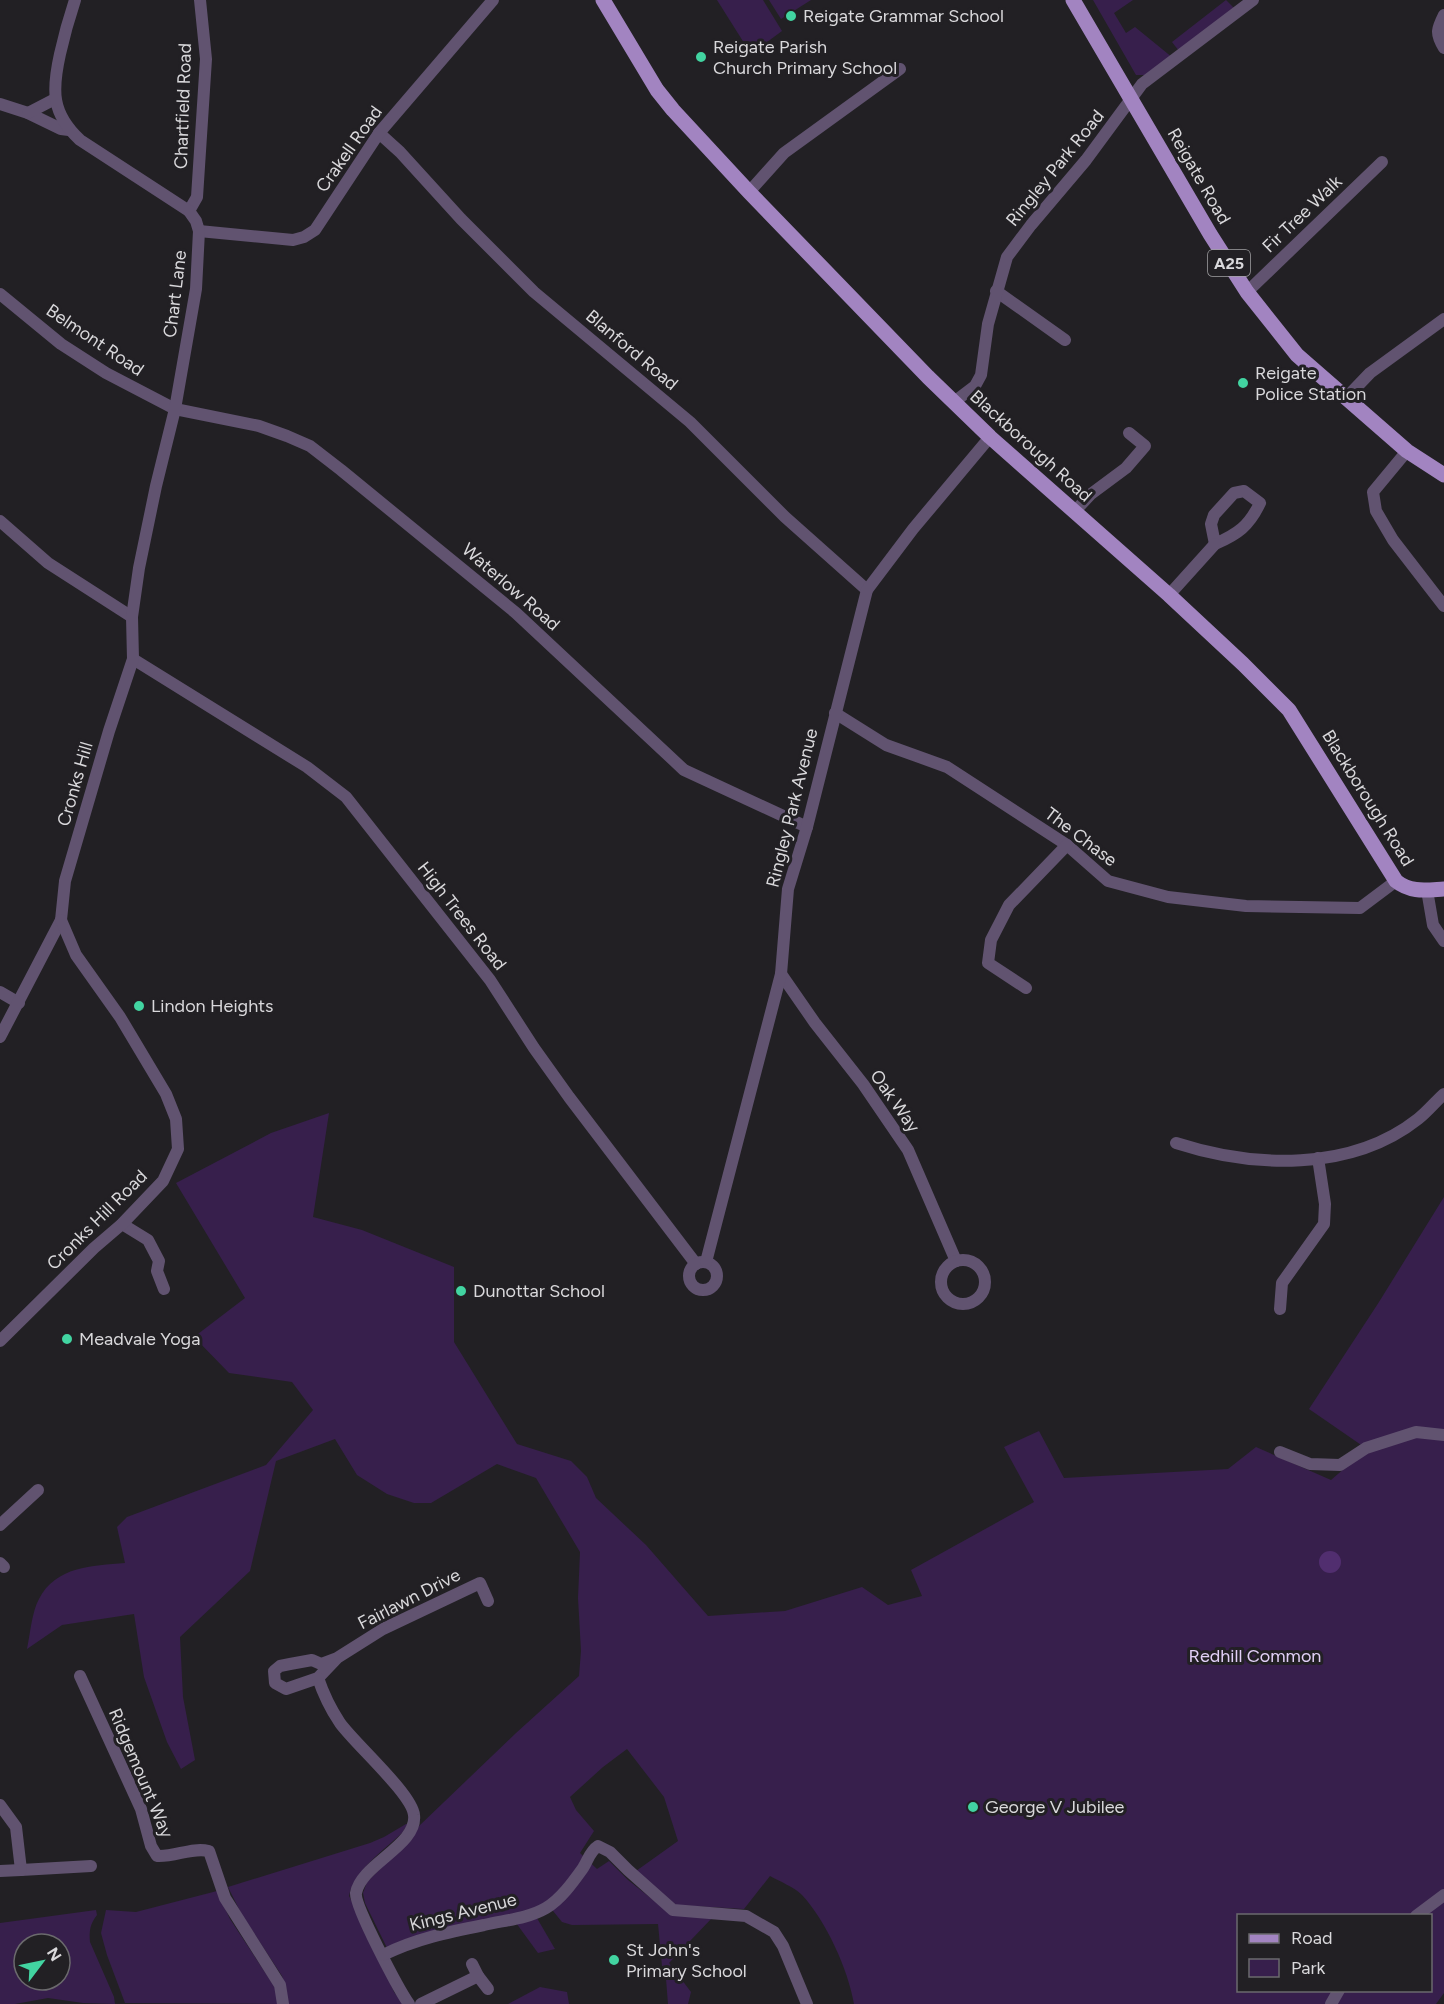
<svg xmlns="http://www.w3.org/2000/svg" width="1444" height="2004" font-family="Figtree,sans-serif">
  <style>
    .green { fill: #371f4c; fill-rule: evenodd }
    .water { fill: #512e6f }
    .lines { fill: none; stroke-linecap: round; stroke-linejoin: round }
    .minor { stroke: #615370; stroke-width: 12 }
    .major { stroke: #a284c1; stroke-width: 15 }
    .poi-dot { fill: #42d4a1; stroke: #222024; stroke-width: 2 }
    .labels { text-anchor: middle; stroke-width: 6; stroke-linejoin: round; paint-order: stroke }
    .shield { fill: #222024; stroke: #a2a1a4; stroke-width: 1.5 }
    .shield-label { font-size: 16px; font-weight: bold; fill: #d9d8db }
    .poi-label { font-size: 18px; fill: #d9d8db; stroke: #222024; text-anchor: start }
    .street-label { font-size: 18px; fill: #d9d8db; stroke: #222024 }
    .park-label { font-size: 18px; fill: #e2d0f7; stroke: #222024 }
  </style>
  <rect width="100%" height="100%" fill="#222024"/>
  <g class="green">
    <path d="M717,0H763L782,31L751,54Z"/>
    <path d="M769,0H811L781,19Z"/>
    <path d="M1093,0H1133L1114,13L1126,33L1135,27L1173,58L1148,75H1136Z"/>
    <path d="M1226,0L1234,8L1179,51L1172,42Z"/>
    <path d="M329,1113L313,1217L362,1230L454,1267V1342L517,1444L571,1461L587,1477L596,1498L646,1545L708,1616L785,1611L862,1587L888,1605L922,1596L911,1570L1034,1502L1004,1447L1039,1431L1064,1478L1228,1469L1256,1447L1331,1480L1367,1449L1309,1409L1379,1302L1444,1197V1993L1436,2004H854C848,1969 826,1921 802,1895C794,1887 779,1881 770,1876L744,1909L676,1905L636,1871L678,1841L664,1797L627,1749L603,1767L570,1797L576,1810L594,1831L580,1853L597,1869L609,1861L628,1880L662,1907L712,1918L669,1963L691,1992L688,2004H668L665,1966H662L658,1924L572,1925L562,1922L549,1906L534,1913L555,1949L538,1953L511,1916C468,1920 427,1933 387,1948L365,1903L363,1893L367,1882L408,1841L419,1826L516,1733L579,1676L581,1651L578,1598L580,1552L536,1478L497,1464L431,1503H414L387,1494L357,1475L335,1439L276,1461L250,1571L180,1637L183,1697L195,1760L181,1769L167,1742L144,1677L134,1614L62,1625L27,1649C30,1635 32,1611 39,1599C56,1566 92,1566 125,1563L117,1527L127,1517L266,1465L313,1410L292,1382L229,1373L194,1337L245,1298L176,1183L271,1133ZM1238,1916H1430V1990H1238Z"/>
    <path d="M406,1824H408L402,1833C384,1850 354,1871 349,1896L381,1959L394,1992L403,2004H287V1991L282,1976L242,1915L228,1887L370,1843L384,1837Z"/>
    <path d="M217,1891L230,1919L276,1989L278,2004L125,2003L107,1955L101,1933L106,1910L136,1912Z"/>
    <path d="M96,1910L97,1915C90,1924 89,1931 90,1942L114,1997L115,2004L83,2003L48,1998L15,2004H0V1923ZM24,1944H60V1980H24Z"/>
    <path d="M540,1987L567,1992L569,2004H508Z"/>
  </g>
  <circle class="water" cx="1330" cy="1562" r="11"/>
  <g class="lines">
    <g class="minor">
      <path d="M1444,15C1437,29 1435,33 1444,48"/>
      <path d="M0,104L28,113L61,129L69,130"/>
      <path d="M28,113L55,99"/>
      <path d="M379,133L400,152L461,219L534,292L690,422L785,517L867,590"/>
      <path d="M749,192L784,153L900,69"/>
      <path d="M189,211L197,197L206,59L200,0"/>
      <path d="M199,231L293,240L304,237L315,230L379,133L493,0"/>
      <path d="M996,291L1065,340"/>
      <path d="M1247,292L1382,162"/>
      <path d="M0,294L61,344L106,373L175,409L259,426L287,436L310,446L341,470L516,613L684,770L807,827"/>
      <path d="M1347,397L1370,373L1444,319"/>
      <path d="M954,402L975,386L981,375L988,324L1007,257L1031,225L1086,160L1142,84L1253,0"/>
      <path d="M1407,451L1373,492L1376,511L1393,540L1444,606"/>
      <path d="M1244,491L1260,503C1249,526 1238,534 1215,544L1211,524L1214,515L1234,493Z"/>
      <path d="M1074,512L1091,494L1126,468L1145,446L1129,433"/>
      <path d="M0,521L48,563L132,617"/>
      <path d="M1169,595L1215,544"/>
      <path d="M133,659L307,767L346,797L490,980L534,1048L569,1097L696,1264"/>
      <path d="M835,713L886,745L947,767L1067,845L1108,881L1168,897L1246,906L1360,908L1396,881"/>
      <path d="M1427,890L1433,925L1444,941"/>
      <path d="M781,974L815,1023L863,1084L908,1150L956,1261"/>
      <path d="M1026,988L988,963L991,940L1009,905L1067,845"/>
      <path d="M0,992L19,1003"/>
      <path d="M0,1037L61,920L65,881L109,731L133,659L132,617L139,568L156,486L175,409L196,289L199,231L196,221L189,211L80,140C51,113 52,90 60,54C64,36 69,18 75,0"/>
      <path d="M1176,1143C1253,1168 1351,1172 1418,1119C1427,1112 1435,1102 1444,1094"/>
      <path d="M122,1224L148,1240L159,1261L157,1271L164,1289"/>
      <circle cx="963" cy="1282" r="22"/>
      <circle cx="703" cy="1276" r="14"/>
      <path d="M706,1262L781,974L788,889L807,827L867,590L913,529L990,437"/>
      <path d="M1280,1309L1282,1283L1324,1224L1325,1204L1318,1158"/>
      <path d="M0,1341L94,1248L122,1224L163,1181L178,1149L176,1119L166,1094L120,1017L76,955L61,920"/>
      <path d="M1280,1452L1310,1464L1340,1465L1366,1448L1416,1432L1444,1435"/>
      <path d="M0,1525L38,1490"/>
      <path d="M0,1563L4,1567"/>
      <path d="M337,1658L321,1664L312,1660L290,1664L280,1666L274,1671L275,1683L286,1689L318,1678L337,1658L383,1629L480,1583L488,1601"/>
      <path d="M80,1676L141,1809L151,1846L157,1856C176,1857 191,1847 209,1851L225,1898L280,1985L283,2004"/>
      <path d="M318,1678C323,1693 332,1711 340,1723C355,1744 412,1794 414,1815C418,1845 361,1864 356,1893C354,1905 399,1990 409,2004"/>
      <path d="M0,1805L16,1827L21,1870L91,1866"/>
      <path d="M0,1871L21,1870"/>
      <path d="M1416,1916L1444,1895"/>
      <path d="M383,1955C415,1939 449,1932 484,1925C505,1920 527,1919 546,1908C561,1899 573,1882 583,1868C588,1860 590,1851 598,1846L610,1852L628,1870L673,1910L746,1916L774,1932L783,1946L807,2004"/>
      <path d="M478,1976L488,1989"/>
      <path d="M421,2004L478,1976L472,1964"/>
      <path d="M1331,2004L1339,1990"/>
    </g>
    <g class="major">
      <path d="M603,0L657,90L673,110L749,192L928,377L990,437L1169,595L1243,664L1289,710L1396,881C1411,893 1426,890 1444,889"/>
      <path d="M1073,0L1210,234L1247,292L1297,355L1407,451L1444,475"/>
    </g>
  </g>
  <g class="poi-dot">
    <circle cx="791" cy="16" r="6"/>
    <circle cx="701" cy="57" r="6"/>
    <circle cx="1243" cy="383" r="6"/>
    <circle cx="139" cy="1006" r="6"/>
    <circle cx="461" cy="1291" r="6"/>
    <circle cx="67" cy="1339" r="6"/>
    <circle cx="973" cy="1807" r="6"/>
    <circle cx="614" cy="1960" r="6"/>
  </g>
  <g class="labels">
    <rect class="shield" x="1208" y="250" width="42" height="26" rx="4.5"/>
    <g class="shield-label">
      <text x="1229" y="269">A25</text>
    </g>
    <g class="poi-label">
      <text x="803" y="22">Reigate Grammar School</text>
      <text x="713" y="53">Reigate Parish<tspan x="713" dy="21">Church Primary School</tspan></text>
      <text x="1255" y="379">Reigate<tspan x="1255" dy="21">Police Station</tspan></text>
      <text x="151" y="1012">Lindon Heights</text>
      <text x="473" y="1297">Dunottar School</text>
      <text x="79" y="1345">Meadvale Yoga</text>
      <text x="985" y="1813">George V Jubilee</text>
      <text x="626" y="1956">St John's<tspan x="626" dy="21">Primary School</tspan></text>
    </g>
    <g class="street-label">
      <text transform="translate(183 106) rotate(-88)" y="6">Chartfield Road</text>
      <text transform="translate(349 149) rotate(-55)" y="6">Crakell Road</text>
      <text transform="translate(1055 168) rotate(-51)" y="6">Ringley Park Road</text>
      <text transform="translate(1199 176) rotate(60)" y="6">Reigate Road</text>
      <text transform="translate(1302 214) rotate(-44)" y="6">Fir Tree Walk</text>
      <text transform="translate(175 294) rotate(-83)" y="6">Chart Lane</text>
      <text transform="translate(95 340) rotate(34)" y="6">Belmont Road</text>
      <text transform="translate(632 350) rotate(40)" y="6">Blanford Road</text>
      <text transform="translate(1031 446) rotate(42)" y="6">Blackborough Road</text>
      <text transform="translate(511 587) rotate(41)" y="6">Waterlow Road</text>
      <text transform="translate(75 784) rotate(-74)" y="6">Cronks Hill</text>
      <text transform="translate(1368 798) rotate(58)" y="6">Blackborough Road</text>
      <text transform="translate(792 808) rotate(-76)" y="6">Ringley Park Avenue</text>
      <text transform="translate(1081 837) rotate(37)" y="6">The Chase</text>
      <text transform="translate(462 916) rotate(52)" y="6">High Trees Road</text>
      <text transform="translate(895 1101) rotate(55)" y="6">Oak Way</text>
      <text transform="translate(97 1220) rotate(-45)" y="6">Cronks Hill Road</text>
      <text transform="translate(409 1599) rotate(-27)" y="6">Fairlawn Drive</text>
      <text transform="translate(141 1773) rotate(67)" y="6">Ridgemount Way</text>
      <text transform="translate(463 1912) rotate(-14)" y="6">Kings Avenue</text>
    </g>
    <g class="park-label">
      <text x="1255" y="1662">Redhill Common</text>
    </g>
  </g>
  <rect x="1237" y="1914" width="195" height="78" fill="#222024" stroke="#6b6a6d" stroke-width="1.5"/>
  <rect x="1249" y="1934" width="30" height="9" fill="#a284c1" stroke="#6b6a6d" stroke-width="1.5"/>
  <text x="1291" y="1944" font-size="18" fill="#d9d8db">Road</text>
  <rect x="1249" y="1959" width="30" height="18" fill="#371f4c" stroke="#6b6a6d" stroke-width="1.5"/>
  <text x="1291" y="1974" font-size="18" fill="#d9d8db">Park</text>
  <g transform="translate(42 1962) rotate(58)"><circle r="28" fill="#222024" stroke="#6b6a6d" stroke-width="1.5"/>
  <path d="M0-4.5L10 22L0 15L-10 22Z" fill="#42d4a1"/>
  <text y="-9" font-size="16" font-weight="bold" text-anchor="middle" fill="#d9d8db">N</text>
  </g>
</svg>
